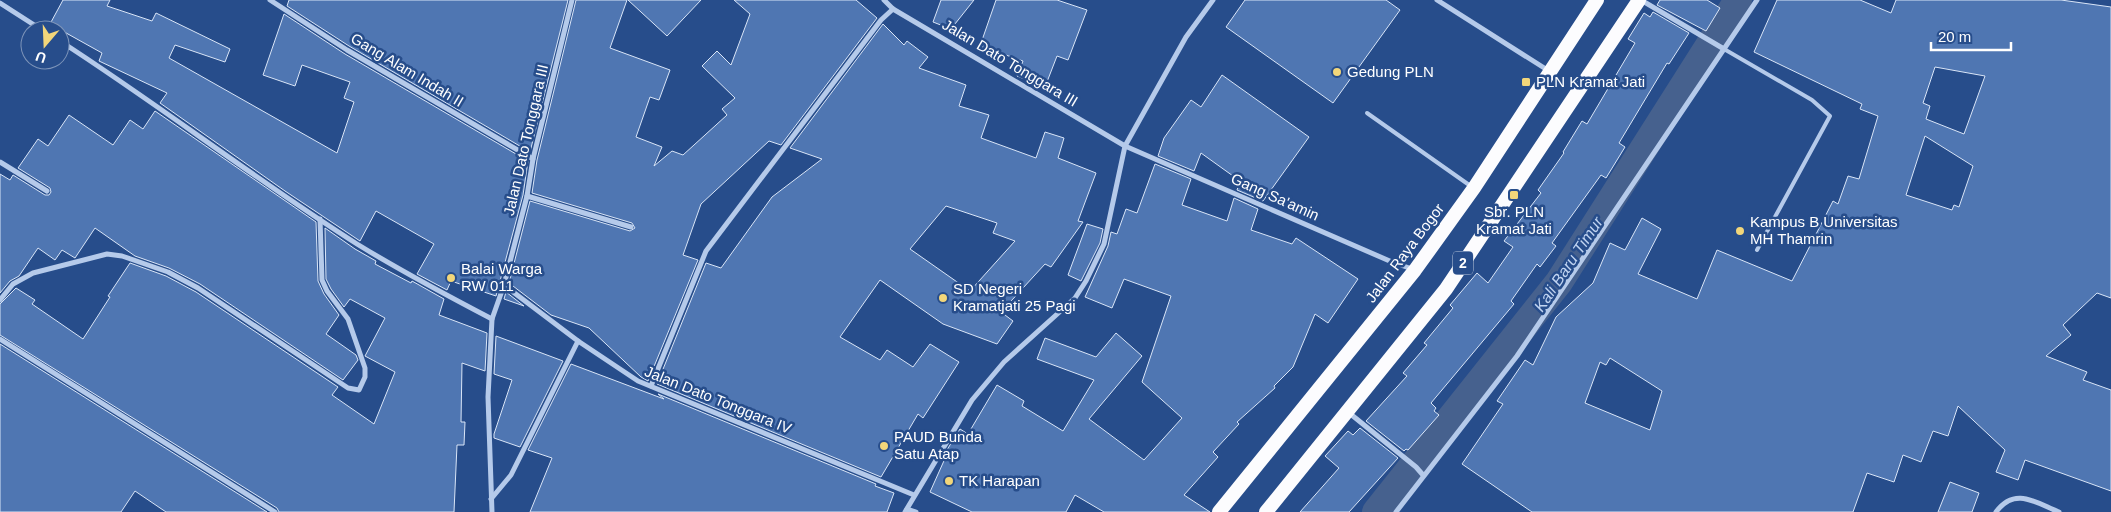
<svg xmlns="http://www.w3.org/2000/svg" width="2111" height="512" font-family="Arial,sans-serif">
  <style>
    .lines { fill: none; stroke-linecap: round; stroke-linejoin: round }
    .canal { stroke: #46618e; stroke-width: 28 }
    .building { fill: #4f76b2; stroke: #d9e5f7; fill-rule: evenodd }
    .service { stroke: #b5caea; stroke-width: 4 }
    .minor { stroke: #b5caea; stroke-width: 5 }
    .trunk { stroke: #fcfcfe; stroke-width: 14 }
    .poi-dot { fill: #f2d67a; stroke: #274d8b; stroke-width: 2 }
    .labels { text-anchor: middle; stroke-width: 5; stroke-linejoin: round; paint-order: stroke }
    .shield { fill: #274d8b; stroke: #becadc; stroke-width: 1 }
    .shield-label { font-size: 14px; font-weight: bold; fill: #fff }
    .street-label { font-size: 15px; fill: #fff; stroke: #274d8b }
    .poi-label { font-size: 15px; fill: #fff; stroke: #274d8b; text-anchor: start }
    .water-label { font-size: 16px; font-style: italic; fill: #c1d4f1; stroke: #274d8b }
  </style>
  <rect width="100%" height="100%" fill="#274d8b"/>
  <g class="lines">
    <path class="canal" d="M1376,512L1559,282L1738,0"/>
  </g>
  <g class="building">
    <path d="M63,0H110L107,6L152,21L156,13L230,49L225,62L175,45L169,58L337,153L354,102L344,98L350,82L302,65L295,86L263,75L284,14L345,54L528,161L523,195L496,296L451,281L447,290L417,274L434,244L376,211L360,241L285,191L160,103L167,93L99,61L102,53L50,24Z"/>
    <path d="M289,0H568L530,152L349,46L287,6Z"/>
    <path d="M576,0H627L610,48L670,70L659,100L650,97L636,137L662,147L654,166L672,151L683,155L727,115L722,109L735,98L702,66L717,51L731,65L750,14L734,0H856L877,18L781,145L769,141L701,204L683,255L698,260L648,381L641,377L589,328L551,315L509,283L530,201L630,231L635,228L632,223L532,193L537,160Z"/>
    <path d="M628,0H701L667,36Z"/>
    <path d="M941,0H974L951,29L933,22Z"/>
    <path d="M996,0H1057L1087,10L1068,60L1057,56L1045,87L1017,76L1023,61L980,46Z"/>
    <path d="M1245,0H1386L1400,10L1333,103L1226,27Z"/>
    <path d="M1660,0H1707L1720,8L1706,31L1657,5Z"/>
    <path d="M1777,0H1860L1891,13L1896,0H2061L2111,7V298L2097,293L2063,325L2071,335L2046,356L2087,372L2083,380L2111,390V491L2025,460L2018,480L1996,472L2005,450L1958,406L1948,436L1933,431L1921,462L1903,455L1894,482L1867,473L1853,512H1532L1462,464L1503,404L1497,401L1525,360L1533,365L1556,317L1593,283L1610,243L1625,250L1642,218L1661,229L1638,274L1697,299L1717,250L1792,281L1833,201L1838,204L1848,176L1859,179L1878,116L1860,109L1862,104L1754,52ZM1935,67L1985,76L1964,134L1926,119L1930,106L1923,103ZM1925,136L1973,166L1959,207L1954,205L1952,210L1906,195ZM1610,358L1662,391L1650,430L1585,403L1600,362L1606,365Z"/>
    <path d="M1653,12L1689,33L1669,64L1667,63L1619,143L1625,147L1606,178L1601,175L1552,243L1556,246L1540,267L1537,264L1511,301L1514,304L1431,403L1436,408L1434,411L1439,415L1408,450L1406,449L1404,451L1366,421L1407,376L1403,373L1427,345L1424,343L1453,308L1450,305L1477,273L1488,283L1513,247L1504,241L1541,193L1538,190L1564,153L1563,152L1582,121L1587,124L1635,43L1628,39L1644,13L1650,17Z"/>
    <path d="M883,24L904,45L907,41L928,57L919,68L966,85L959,106L989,115L981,138L1036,158L1045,132L1064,138L1058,158L1096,173L1078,221L1083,222L1051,267L1045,264L1001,312L1013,321L997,344L943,324L880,280L840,337L880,360L887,350L913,367L930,344L959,362L923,418L918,414L881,477L657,384L706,263L721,268L772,197L822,159L790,148ZM946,206L997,223L993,233L1015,241L970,291L910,249Z"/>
    <path d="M1222,75L1309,137L1263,201L1237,190L1240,181L1201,153L1194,171L1158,156L1164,138L1191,100L1201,107Z"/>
    <path d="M155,111L316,222L318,281L324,294L339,315L326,334L356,355L358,360L343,380L200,284L169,268L135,256L95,228L75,258L62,250L55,260L38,248L19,276L10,281L0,293V174L10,180L13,175L45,195H49L51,192L50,188L18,168L38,139L48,146L69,115L113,145L130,120L143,129Z"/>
    <path d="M1155,164L1191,179L1182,205L1227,221L1234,198L1258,209L1251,230L1292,244L1296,238L1358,279L1328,323L1315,314L1293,367L1274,386L1275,388L1237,422L1239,424L1213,452L1218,457L1184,495L1210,512H1104L1075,495L1066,512H972L930,492L947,454L945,453L960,429L968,434L997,385L1024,401L1022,406L1063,431L1094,380L1037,359L1045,338L1096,357L1116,333L1142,356L1089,419L1144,460L1182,418L1142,382L1171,296L1124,279L1112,308L1085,297L1108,246L1111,232L1117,234L1126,209L1137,213Z"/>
    <path d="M1087,224L1103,229L1100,243L1081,281L1068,275Z"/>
    <path d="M325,228L355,249L376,261L375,264L411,283L412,281L444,299L439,315L487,333L485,371L462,363L461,422H465L464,445H457L454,512H279L277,508L0,335V304L16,288L35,300L32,304L83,339L110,297L108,296L130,263L166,276L196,292L338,387L332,395L374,424L395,372L365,356L385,318L350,299L344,307L331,289L326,279Z"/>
    <path d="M506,292L524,306L504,299Z"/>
    <path d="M496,336L563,361L520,447L494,438V434L512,380L494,374Z"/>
    <path d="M0,344L267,512H166L135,491L121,512H0Z"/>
    <path d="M571,364L664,399L658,394L876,484L875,486L894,493L887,512H530L552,458L528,450Z"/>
    <path d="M1360,428L1398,458L1349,512H1300L1339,468L1325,456L1348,431L1353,435Z"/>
    <path d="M1950,482L1979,493L1972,512H1938Z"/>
  </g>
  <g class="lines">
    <g class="service">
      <path d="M1724,49L1812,100L1830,116L1757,250"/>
      <path d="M1367,113L1472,187"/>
    </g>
    <g class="minor">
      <path d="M270,0L347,50L533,159"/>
      <path d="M884,0L893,9L1125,146L1392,262L1415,270"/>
      <path d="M1437,0L1549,71"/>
      <path d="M1641,0L1724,49"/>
      <path d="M0,3L42,30"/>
      <path d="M60,41C161,106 256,180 357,244C401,271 446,295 492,319"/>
      <path d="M0,162L47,191"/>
      <path d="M527,196L631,227"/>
      <path d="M504,285L578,341L638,381L914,495"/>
      <path d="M0,300L13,284L33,273L107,254L122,256L168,272L198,288L348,388L359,390L365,377V368L348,319L327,291L322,280L320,219"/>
      <path d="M0,339L275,512"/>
      <path d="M651,386L706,251L881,20L893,9"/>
      <path d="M1348,412L1416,467L1423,475"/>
      <path d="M491,499L511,475L578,341"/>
      <path d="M907,509L916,512"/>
      <path d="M492,512L488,397L492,319L504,285L527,196L533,159L572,0"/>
      <path d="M905,512L972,400L1004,362L1075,298L1086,281L1104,244L1125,146L1186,37L1213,0"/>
      <path d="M1396,512L1517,356L1757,0"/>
      <path d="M1996,512C2015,486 2036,503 2059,512"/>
    </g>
    <g class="trunk">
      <path d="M1219,512L1415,270L1474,188L1597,0"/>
      <path d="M1266,512L1446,289L1639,0"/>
    </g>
  </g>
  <g class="poi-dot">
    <circle cx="1337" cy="72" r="5"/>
    <rect x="1521" y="77" width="10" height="10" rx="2.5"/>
    <rect x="1509" y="190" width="10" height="10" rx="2.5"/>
    <circle cx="1740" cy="231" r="5"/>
    <circle cx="451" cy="278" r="5"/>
    <circle cx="943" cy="298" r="5"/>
    <circle cx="884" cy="446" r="5"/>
    <circle cx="949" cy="481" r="5"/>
  </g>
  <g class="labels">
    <rect class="shield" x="1453" y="251.5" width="20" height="23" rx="4"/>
    <g class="shield-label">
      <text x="1463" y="268">2</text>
    </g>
    <g class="street-label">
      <text transform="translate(1010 63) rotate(31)" y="5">Jalan Dato Tonggara III</text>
      <text transform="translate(407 70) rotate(31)" y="5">Gang Alam Indah II</text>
      <text transform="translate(526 140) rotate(-77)" y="5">Jalan Dato Tonggara III</text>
      <text transform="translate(1275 197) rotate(24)" y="5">Gang Sa'amin</text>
      <text transform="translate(1405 253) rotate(-53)" y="5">Jalan Raya Bogor</text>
      <text transform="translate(718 400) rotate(22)" y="5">Jalan Dato Tonggara IV</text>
    </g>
    <g class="poi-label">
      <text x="1347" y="77">Gedung PLN</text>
      <text x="1536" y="87">PLN Kramat Jati</text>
      <text x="1514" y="217" text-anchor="middle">Sbr. PLN<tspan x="1514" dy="17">Kramat Jati</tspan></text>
      <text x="1750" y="227">Kampus B Universitas<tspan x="1750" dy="17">MH Thamrin</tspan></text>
      <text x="461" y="274">Balai Warga<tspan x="461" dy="17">RW 011</tspan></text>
      <text x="953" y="294">SD Negeri<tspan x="953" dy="17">Kramatjati 25 Pagi</tspan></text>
      <text x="894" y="442">PAUD Bunda<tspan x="894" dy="17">Satu Atap</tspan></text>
      <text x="959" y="486">TK Harapan</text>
    </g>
    <g class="water-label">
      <text transform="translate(1568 264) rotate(-56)" y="6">Kali Baru Timur</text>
    </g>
  </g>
  <g transform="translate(45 45) rotate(199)"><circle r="24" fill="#274d8b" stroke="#7d94b9"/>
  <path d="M0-4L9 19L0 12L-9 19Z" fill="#f2d67a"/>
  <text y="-8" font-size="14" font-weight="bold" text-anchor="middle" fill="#ffffff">U</text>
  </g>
  <path d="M1931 42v8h80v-8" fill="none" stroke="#ffffff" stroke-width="2.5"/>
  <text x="1938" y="42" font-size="15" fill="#ffffff" stroke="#274d8b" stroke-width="4" paint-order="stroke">20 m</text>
</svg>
